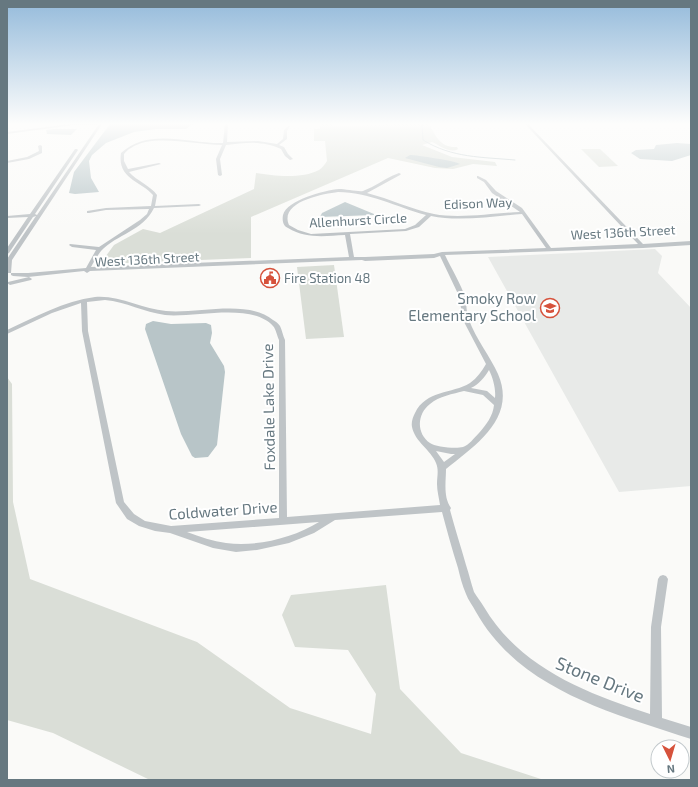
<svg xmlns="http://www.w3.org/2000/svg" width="698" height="787" font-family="'Exo 2',sans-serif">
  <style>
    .built { fill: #e8eae8 }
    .green { fill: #daded7 }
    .water { fill: #b8c5c8 }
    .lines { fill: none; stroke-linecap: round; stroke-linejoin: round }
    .stream { stroke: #b8c5c8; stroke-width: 1 }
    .minor { fill: #bfc4c7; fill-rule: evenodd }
    .labels { text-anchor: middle; stroke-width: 4; stroke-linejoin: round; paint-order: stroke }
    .far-street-label { font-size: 13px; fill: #667880; stroke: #fff }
    .far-poi-label { font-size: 13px; fill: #667880; stroke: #fff; text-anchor: start }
    .poi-label { font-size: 15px; fill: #667880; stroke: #fff; text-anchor: end }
    .street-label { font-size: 15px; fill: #667880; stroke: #fff }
    .near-street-label { font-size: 18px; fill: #667880; stroke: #fff }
  </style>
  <rect width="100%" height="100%" fill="#fafaf8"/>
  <path class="built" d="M655,249L662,256L658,273L691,308V486L619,492L488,257Z"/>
  <g class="green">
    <path d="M320,124H329L336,126L429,124C436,137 441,148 457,147L458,149C450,154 439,145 432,142L422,145L452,157L495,162L497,166L473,164L453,169L435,168L388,158L251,217V258L100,264L114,245L143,229L160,233L254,189L256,173C274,176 302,179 319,170C322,168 325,164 327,161L325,141H314V129H320Z"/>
    <path d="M581,149H600L618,166L599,167Z"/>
    <path d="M334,265L344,337L306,339L297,267Z"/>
    <path d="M7,377L12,384L13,502L30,579L197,642L290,708L371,734L376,694L348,650L295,647L282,615L291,595L386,585L400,689L461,753L544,780H150L53,733L7,720Z"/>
  </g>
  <g class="water">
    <path d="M110,124H193L186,129H156L134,132L106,143L92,155L89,161L91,178L99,192L75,194L69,193L74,172Z"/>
    <path d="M54,129H77L71,135L47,134L46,130Z"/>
    <path d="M677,143L691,144V155L672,161L640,159L631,153L636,150L654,149L656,145Z"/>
    <path d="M410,155C416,155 456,161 460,164L447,168L439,167L405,158Z"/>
    <path d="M345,202L374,214V215L320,217L322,213Z"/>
    <path d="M153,321L171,324L206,323L211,325L212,333L210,343L224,366L225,372L217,445L208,457L195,458L192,456L181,434L145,329L146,324Z"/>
  </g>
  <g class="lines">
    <path class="stream" d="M422,124L423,140C452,158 482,157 515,160"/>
    <g class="minor">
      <path d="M70,124H97L95,125H74L7,134V132Z"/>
      <path d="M99,124H102L12,260L11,273H28L86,268L96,250L72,247L69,245L70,244L99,247L140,220L147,214L149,209L106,210L89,213H87V211L106,208L151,206L153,195C141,181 117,179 121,153C149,127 189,144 223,143L225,124H228L227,142L258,141L277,144L283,139L284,130L288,126H290L287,131V139L279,145L284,147L288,154L293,159L290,160L285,156L281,149C263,140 245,143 226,145L220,159L222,175L220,176L218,175L216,159L222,145C197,145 152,133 131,148C128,149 126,152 124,154V161L128,169L159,163L161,164L129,172C137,181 151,186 157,195L155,206L199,204L201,205L199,206L154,208C143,231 117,234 101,251C97,256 94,262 91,267L349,257L345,235C325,236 306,239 288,228C283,226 282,220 283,215C287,200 325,190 339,189C345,189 359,192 363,191C366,190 369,188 372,187C381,182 390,176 399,173L401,174L400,175L367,193C390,199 411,209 434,214C459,219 494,213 520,212L492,193L484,182L477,178V176H478L486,180L496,191L522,208L551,248L638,244L525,124H528L643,244L691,241V245L643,248L445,255C451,268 461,284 465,297C467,304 466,313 469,320C476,339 490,356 498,374C517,418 476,445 446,469C446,482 443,497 451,508L450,510C455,529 461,547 466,565C469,574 471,583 474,592C477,597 481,602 484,607C520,668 586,693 650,714L651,627L658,579L660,576L663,575L666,576L668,579L661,627L662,718L691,727V739C612,713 520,690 476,612C473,606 468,600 466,594C462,585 460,576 458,568C452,549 447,531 442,512L335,520L314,533L289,543L257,550L236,552L213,548L170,533L155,531L139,526L127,519L116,503L82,331L81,303L52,313L7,334V330C35,317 64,301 95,297C120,295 142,309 166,311C197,314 248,299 273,320C275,321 278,323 280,326C282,330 283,336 285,340L287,517L440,505C439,498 437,491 437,484C437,476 439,470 436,463C431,450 415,442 412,427C411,422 413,417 415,413C426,390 452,394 470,383C477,378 482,371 486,364L463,320L459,296L440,256L434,258L365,261L362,260L90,271L87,273L84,271L28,277L13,276L11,275V273H7V259L36,216L33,217L9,253L7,254V248L28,217L7,218V216L30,214L75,149H77L78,150L35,214L37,215ZM338,192C369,192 396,207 426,215L415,225L405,229L311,234L298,230L289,225C279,202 322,194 338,192ZM522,214L546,248L442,252L434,254L365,257H354L350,234L406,231L419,227L431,216C460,222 492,216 522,214ZM105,300C126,302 144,312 165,315C194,318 252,302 273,326C276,329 277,336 279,340V518L171,526L145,521L134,514L124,502L88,331L87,302ZM489,370C493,378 496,389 495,398L487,391L471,388C479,384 484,378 489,370ZM464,391L483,395L494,405C493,416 486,425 479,433C474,438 469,445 463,447C456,449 435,447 430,443C416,433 417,414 430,404C439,396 453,394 464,391ZM436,451L451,454H455L444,462ZM319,522C293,538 257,547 226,543C213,541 200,537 187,532Z"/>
      <path d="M40,145L42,146V153L29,159L7,163V161L27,157L39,151L38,146Z"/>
      <path d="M29,277L32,279L31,280L10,285L7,283L8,282Z"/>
    </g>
  </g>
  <linearGradient id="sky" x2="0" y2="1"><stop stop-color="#95bbdb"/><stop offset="0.53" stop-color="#fdfdfc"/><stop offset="1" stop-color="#fdfdfc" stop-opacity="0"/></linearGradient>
  <rect width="698" height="234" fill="url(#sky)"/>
  <defs>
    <symbol id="civic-ring" viewBox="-11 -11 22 22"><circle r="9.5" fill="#fff" stroke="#d6523c" stroke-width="1.5"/><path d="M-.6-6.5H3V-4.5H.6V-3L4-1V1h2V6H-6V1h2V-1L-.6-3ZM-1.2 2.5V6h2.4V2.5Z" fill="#d6523c"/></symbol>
    <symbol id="school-ring" viewBox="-11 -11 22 22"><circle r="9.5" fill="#fff" stroke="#d6523c" stroke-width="1.5"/><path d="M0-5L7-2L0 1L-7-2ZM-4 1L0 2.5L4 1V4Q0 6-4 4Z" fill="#d6523c"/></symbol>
  </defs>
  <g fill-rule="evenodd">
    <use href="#civic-ring" x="259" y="267" width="22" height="22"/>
    <use href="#school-ring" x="539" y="297" width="22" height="22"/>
  </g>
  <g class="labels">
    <g class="far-street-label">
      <text transform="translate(478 203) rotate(-2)" y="5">Edison Way</text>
      <text transform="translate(358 220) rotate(-3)" y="5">Allenhurst Circle</text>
      <text transform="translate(623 232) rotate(-3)" y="5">West 136th Street</text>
      <text transform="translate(147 259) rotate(-3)" y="5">West 136th Street</text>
    </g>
    <g class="far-poi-label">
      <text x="284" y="283">Fire Station 48</text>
    </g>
    <g class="poi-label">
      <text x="536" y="304">Smoky Row<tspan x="536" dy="17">Elementary School</tspan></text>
    </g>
    <g class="street-label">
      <text transform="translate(269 407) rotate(-91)" y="5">Foxdale Lake Drive</text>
      <text transform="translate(223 511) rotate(-4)" y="5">Coldwater Drive</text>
    </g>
    <g class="near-street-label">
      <text transform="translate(600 680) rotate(22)" y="6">Stone Drive</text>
    </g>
  </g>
  <rect width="698" height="787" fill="none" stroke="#667880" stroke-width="16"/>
  <g transform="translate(670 759) rotate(175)"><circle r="19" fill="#ffffff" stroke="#c2c9cc"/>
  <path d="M0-3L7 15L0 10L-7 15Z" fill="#d6523c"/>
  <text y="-6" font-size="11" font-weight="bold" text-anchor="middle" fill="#667880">N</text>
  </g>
</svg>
